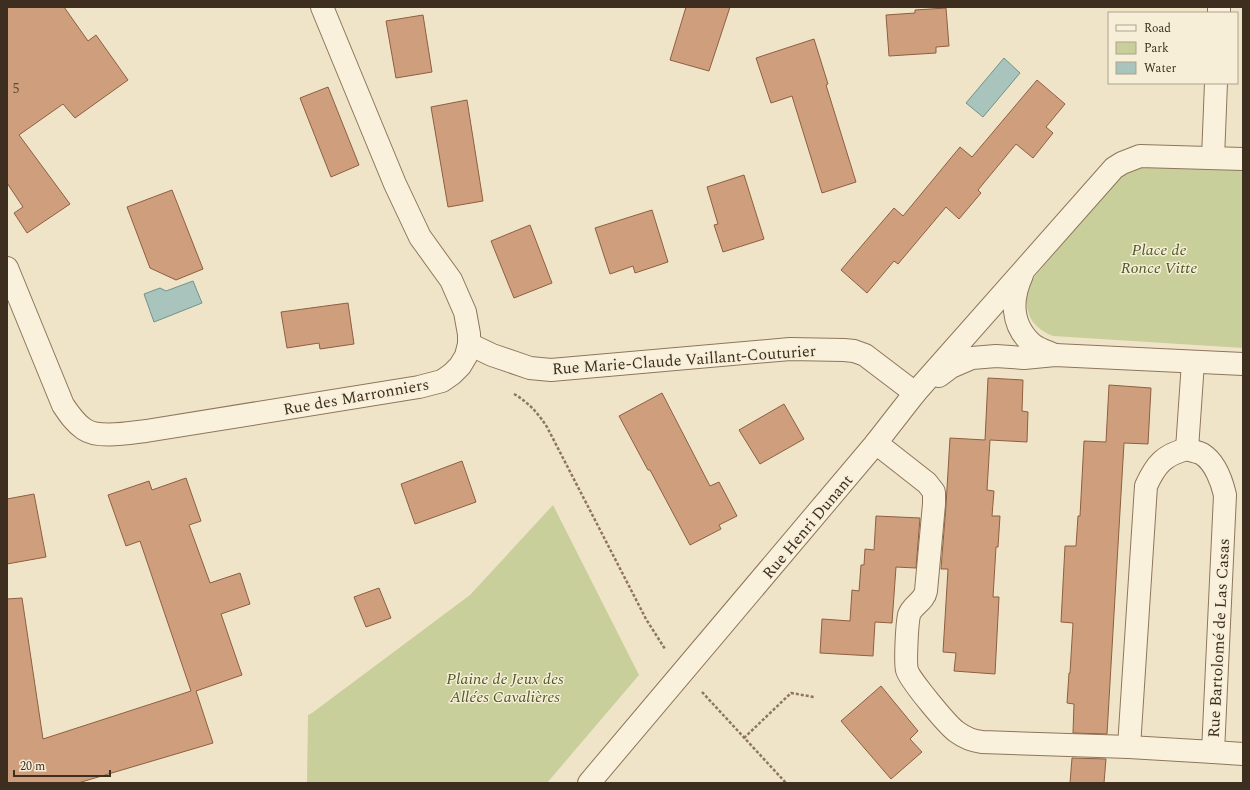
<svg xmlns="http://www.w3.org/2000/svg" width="1250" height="790" font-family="Spectral,serif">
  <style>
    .green { fill: #c9cf9b }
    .water { fill: #a9c4bc; stroke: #6f938a }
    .building { fill: #cf9f7d; stroke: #8d5f41 }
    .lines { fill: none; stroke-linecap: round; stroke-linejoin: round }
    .minor-casing { stroke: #8d765c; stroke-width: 24 }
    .path { stroke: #8d765c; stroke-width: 2.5; stroke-dasharray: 3 2; stroke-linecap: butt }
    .minor { stroke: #faf1dc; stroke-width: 22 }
    .labels { text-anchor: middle; stroke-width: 3; stroke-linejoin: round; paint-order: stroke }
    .number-label { font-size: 14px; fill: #624a37 }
    .park-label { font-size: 16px; font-style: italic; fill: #4d5a26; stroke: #f7eed8 }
    .street-label { font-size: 16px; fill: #3d2e20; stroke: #f7eed8 }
  </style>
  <rect width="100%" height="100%" fill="#f0e4c8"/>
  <g class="green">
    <path d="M1134,165L1243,168V348L1053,336C1027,326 1021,305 1032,280L1121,173Z"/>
    <path d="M553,505L639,675L547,783H307L308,715L312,713L470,595Z"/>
  </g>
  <g class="water">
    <path d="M1004,58L1020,73L983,117L966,103Z"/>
    <path d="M193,281L202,303L154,322L144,294L160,288L166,291Z"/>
  </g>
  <g class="building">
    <path d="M7,7H64L88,41L96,35L128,80L75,118L63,104L19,135L70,204L27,233L14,213L23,207L7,183Z"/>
    <path d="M686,7H730L709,71L670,60Z"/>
    <path d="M946,8L949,46L936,47V53L889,56L886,15L915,13V10Z"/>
    <path d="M423,15L432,72L396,78L386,21Z"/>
    <path d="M814,39L828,84L826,85L856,182L822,193L792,96L771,103L756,58Z"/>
    <path d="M1037,80L1065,104L1046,127L1053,133L1033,158L1016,144L978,190L981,193L959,219L946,207L898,264L894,261L867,293L841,270L894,208L903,216L960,147L972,157Z"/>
    <path d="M328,87L359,165L331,177L300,98Z"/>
    <path d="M467,100L483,201L448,207L431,107Z"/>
    <path d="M744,175L764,239L723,252L714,225L718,224L707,187Z"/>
    <path d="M172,190L203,269L176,280L150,268L127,207Z"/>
    <path d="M652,210L668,262L635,273L633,266L610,274L595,228Z"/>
    <path d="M530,225L552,283L514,298L491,241Z"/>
    <path d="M348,303L354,344L320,349L319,343L287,348L281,312Z"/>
    <path d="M988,378L1023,380L1022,411L1028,412L1027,442L990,440L987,490L994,491L992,516H1000L998,547H996L993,597H999L995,674L954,671L956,653L943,652L948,569H941L946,505L950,438L985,440Z"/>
    <path d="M1109,385L1151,388L1148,444L1124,443L1107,734L1073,733L1074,704L1067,703L1069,673H1070L1073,623L1061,622L1065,546H1076L1078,516H1080L1084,441L1106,442Z"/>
    <path d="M662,393L710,486L719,482L737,516L719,525L721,529L690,545L650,470H648L619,416Z"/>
    <path d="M784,404L804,439L760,464L739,430Z"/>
    <path d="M462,461L476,502L415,524L401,484Z"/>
    <path d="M186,478L201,521L189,525L210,583L240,573L250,604L221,614L242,675L196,691L213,743L78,783H7V599L22,598L43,739L191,691L140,541L126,546L108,495L149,481L152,490Z"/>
    <path d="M34,494L46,557L7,564V499Z"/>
    <path d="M876,516L920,518L916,568L896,567L892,623L875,622L873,656L820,653L822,619L850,621L852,590L859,591L861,565H864L865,549L874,550Z"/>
    <path d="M379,588L391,618L366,627L354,597Z"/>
    <path d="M881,686L918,731L910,739L922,752L891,779L841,721Z"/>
    <path d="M1072,758L1106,759L1104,783H1070Z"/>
  </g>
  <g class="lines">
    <defs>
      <g id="minor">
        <path d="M1219,13V7"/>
        <path d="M1213,158L1216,83"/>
        <path d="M7,268L63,405C69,414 75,423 84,429C98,439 129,433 146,431L419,387L442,381L452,374L460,366L466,356L469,344V334L465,312L451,280L420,237L395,184L322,7"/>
        <path d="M1022,275C1011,299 1011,325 1032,344C1038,349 1048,352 1055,355"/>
        <path d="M469,344L492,355L530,368L551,370L790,349L844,350L854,351L865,355L915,393"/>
        <path d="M939,376L951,367L972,358L996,356L1024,358L1055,355L1243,364"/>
        <path d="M876,443L927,483L934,492V504L926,591C924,602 912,605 909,615C907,624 905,663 907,670C909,679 948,726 957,732C965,738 973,741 982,742L1129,747"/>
        <path d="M1187,449C1192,451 1198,452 1202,454C1215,462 1222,482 1225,495L1213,752L1129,747L1146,486C1156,464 1164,455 1187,449Z"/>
        <path d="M1187,449L1193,362"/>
        <path d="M1213,752L1243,754"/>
        <path d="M589,783L876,443L915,393L1114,168L1122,163L1140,156L1243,159"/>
      </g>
    </defs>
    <use href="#minor" class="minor-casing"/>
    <g class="path">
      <path d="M514,394C528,402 538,413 547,427L646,619L665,649"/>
      <path d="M702,692L786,783"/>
      <path d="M744,738L791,693L814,697"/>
    </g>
    <use href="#minor" class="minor"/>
  </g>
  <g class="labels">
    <g class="number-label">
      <text x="16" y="93">5</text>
    </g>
    <g class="park-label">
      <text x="1159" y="255">Place de<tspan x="1159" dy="18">Ronce Vitte</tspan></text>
      <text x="505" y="684">Plaine de Jeux des<tspan x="505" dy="18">Allées Cavalières</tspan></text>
    </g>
    <g class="street-label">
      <text transform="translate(684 359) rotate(-4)" y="6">Rue Marie-Claude Vaillant-Couturier</text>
      <text transform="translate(356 396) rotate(-10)" y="6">Rue des Marronniers</text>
      <text transform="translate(807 526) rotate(-50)" y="6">Rue Henri Dunant</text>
      <text transform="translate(1218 638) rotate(-87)" y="6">Rue Bartolomé de Las Casas</text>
    </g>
  </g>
  <rect width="1250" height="790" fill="none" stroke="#3d2e20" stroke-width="16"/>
  <rect x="1108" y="12" width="130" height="72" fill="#f7eed8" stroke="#ada18e"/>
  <rect x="1116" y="25" width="20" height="6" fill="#faf1dc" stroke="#ada18e"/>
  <text x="1144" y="32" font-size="12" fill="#3d2e20">Road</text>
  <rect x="1116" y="42" width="20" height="12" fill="#c9cf9b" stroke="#ada18e"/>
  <text x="1144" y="52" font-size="12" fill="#3d2e20">Park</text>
  <rect x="1116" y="62" width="20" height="12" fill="#a9c4bc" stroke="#ada18e"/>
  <text x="1144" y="72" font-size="12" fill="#3d2e20">Water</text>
  <path d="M14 770v6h96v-6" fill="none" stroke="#3d2e20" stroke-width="2"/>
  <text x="20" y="770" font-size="12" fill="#3d2e20" stroke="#f7eed8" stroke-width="3" paint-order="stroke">20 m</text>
</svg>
